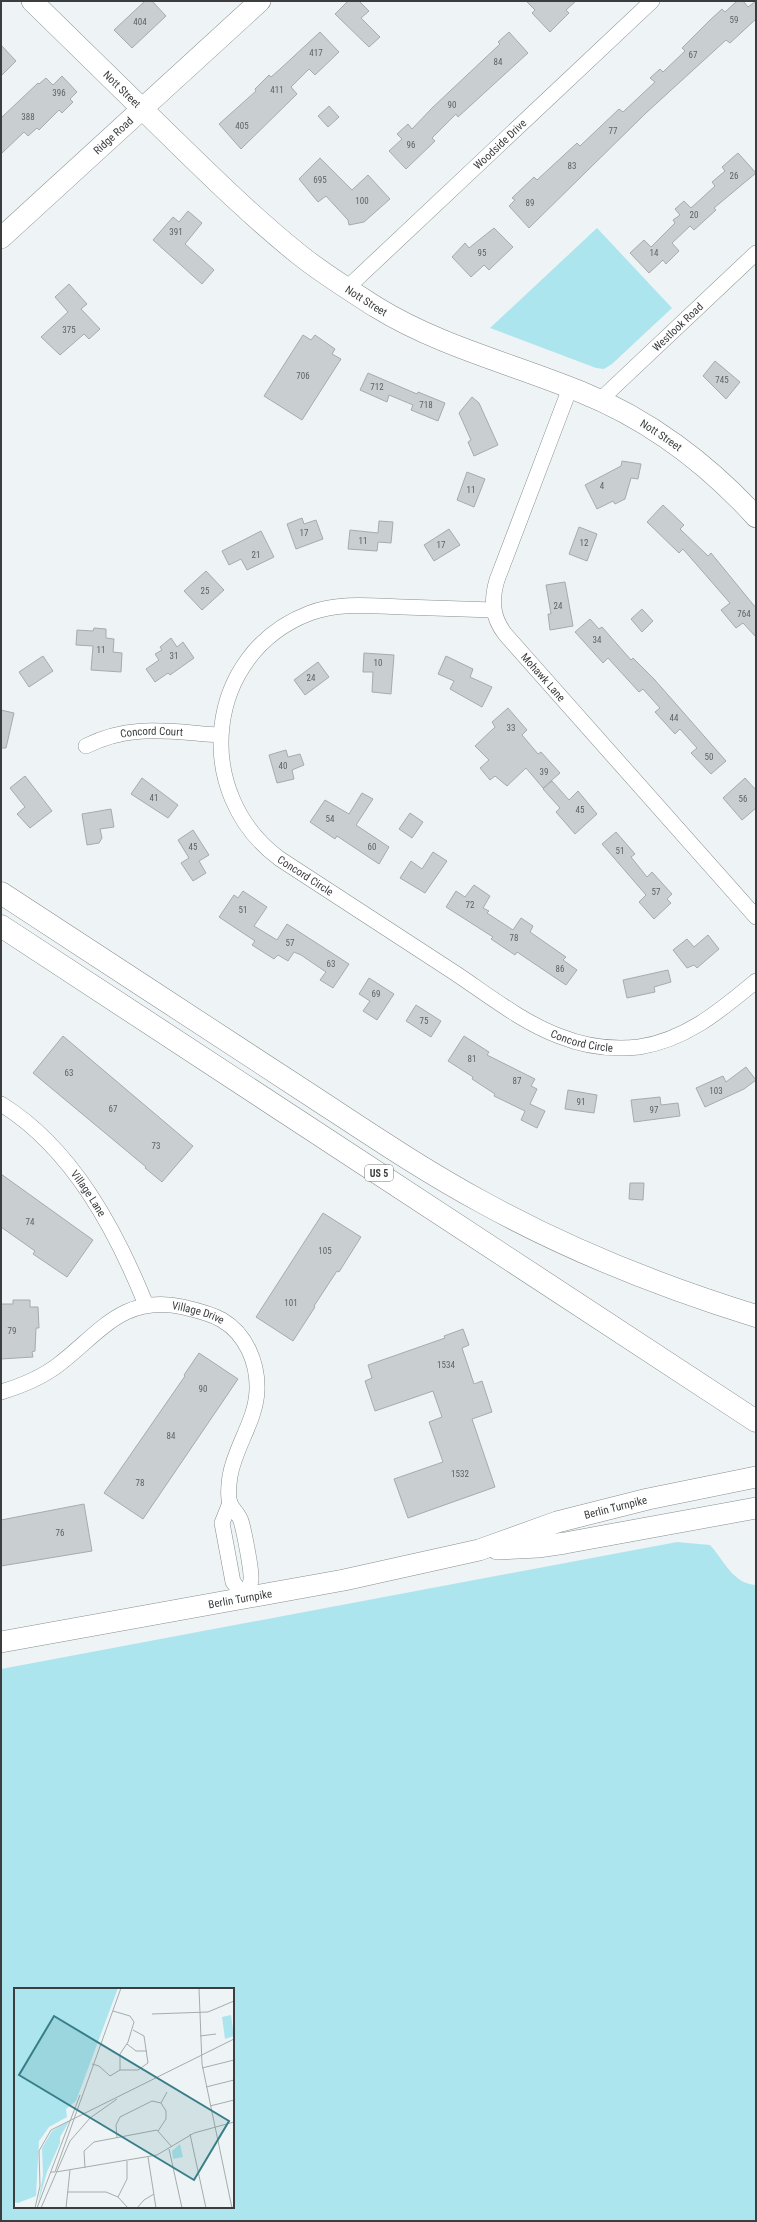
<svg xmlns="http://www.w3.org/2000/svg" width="757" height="2222" font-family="'Roboto Condensed',sans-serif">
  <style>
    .green { fill: #ade5ef; fill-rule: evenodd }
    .building { fill: #c9cfd1; stroke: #a6acad }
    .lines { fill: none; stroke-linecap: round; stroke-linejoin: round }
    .street-casing { stroke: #888e8f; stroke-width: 16 }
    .secondary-casing { stroke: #888e8f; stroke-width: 22 }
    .highway-casing { stroke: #888e8f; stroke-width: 23 }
    .street { stroke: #fff; stroke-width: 15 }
    .secondary { stroke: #fff; stroke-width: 21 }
    .highway { stroke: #fff; stroke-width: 22 }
    .labels { text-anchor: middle; stroke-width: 3; stroke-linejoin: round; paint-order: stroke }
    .number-label { font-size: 9px; fill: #5e6263 }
    .shield { fill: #fff; stroke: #767778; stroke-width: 1 }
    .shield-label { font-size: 10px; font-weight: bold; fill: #3b3d3e }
    .street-label { font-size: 11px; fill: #3b3d3e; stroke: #fff }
    .inset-road { fill: none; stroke: #a6abac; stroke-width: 1 }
    .view { fill: #387e89; fill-opacity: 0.15; stroke: #387e89; stroke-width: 2 }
    .inset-edge { fill: none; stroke: #3b3d3e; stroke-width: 2 }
  </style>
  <rect width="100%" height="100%" fill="#eef4f5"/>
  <g class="green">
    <path d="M597,228L672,308L612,364L604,369L596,368L490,328Z"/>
    <path d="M677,1542L710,1545C724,1560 733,1584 756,1585V2221H1V1669ZM15,1989H233V2207H15Z"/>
  </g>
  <g class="building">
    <path d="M145,1H152L166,16L132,48L114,30Z"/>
    <path d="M348,1H359L369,11L361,18L380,37L369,47L335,14Z"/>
    <path d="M526,1H576L566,10L569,13L550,32L532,13L535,10Z"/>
    <path d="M737,1H743L748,7L756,1V19L730,43L726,40L646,113L529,228L509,206L515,200L512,198L534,177L537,180L577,143L580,146L619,109L623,112L655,82L650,78L660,69L663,72L685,51L682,48L709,21L722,9L725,12Z"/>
    <path d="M320,32L339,52L315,75L309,69L291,87L297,94L241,149L219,124L256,91L255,89L269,75L271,77L279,70Z"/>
    <path d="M509,32L528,53L458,117L456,114L432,138L435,141L406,169L389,151L402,139L397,134L408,124L412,129L432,108L500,44L498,42Z"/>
    <path d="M1,45L16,61L1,76Z"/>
    <path d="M62,76L77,92L70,99L73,102L62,113L59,110L39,130L37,128L28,136L24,132L1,154V118L38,83L39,84L46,78L53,85Z"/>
    <path d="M329,106L339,117L328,127L318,116Z"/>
    <path d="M738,153L756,173L714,208L716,210L694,230L690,226L672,243L679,251L666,264L663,260L649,273L630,253L644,240L651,247L675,223L673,220L680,215L675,209L684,201L691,208L715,186L712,182L725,171L722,167Z"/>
    <path d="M320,158L352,190L368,175L390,199L364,222L349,225L348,220L326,196L318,202L299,179Z"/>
    <path d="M188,211L202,223L185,244L214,270L202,284L153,240L173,217L179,222Z"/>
    <path d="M494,228L513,247L489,270L484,265L471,277L452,257L465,243L469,248Z"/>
    <path d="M69,284L87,304L81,309L100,329L89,339L84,334L60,355L41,337L68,312L55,297Z"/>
    <path d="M303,335L311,340L315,335L335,349L332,354L341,359L302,420L264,396Z"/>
    <path d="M715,361L740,382L726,399L703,376Z"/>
    <path d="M368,373L417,394L418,392L445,403L438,421L411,410L413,405L389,395L387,402L360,390Z"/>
    <path d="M472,397L479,403L498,445L474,456L468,442L471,440L459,413Z"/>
    <path d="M622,461L641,464L638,479L631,478L625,499L615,504L613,501L597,509L585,485L621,466Z"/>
    <path d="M467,472L485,479L474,507L457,500Z"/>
    <path d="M663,505L684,525L680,529L708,556L711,553L756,608V637L743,623L736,628L721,610L730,603L683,549L679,553L647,522Z"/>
    <path d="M302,518L304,524L316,520L323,539L296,549L287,524Z"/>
    <path d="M379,521L393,522L391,543L378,542L377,551L348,549L350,530L378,533Z"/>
    <path d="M579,527L597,534L587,561L569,554Z"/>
    <path d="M449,529L460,545L434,561L424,545Z"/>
    <path d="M261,531L274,557L247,570L241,559L229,565L222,551Z"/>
    <path d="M206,571L224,590L202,610L184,591Z"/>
    <path d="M565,582L573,626L550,630L548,614H551L546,585Z"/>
    <path d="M642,609L653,621L642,632L631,619Z"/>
    <path d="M590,619L599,629L602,627L631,660L633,658L654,679L726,761L711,774L691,753L697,748L680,729L675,734L655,712L660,708L643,689L639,692L608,658L603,663L575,632Z"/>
    <path d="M94,628L106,629V638L114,639L113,652L122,653L121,672L91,670L93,646L76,645L77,630L93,631Z"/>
    <path d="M171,638L177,647L183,642L194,658L170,675L168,673L155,682L146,669L159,660L155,654L162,650L160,647Z"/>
    <path d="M364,653L394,655L391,694L372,692L373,672H363Z"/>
    <path d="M43,656L53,671L29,687L19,672Z"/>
    <path d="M446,656L473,669L470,677L492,687L482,707L450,689L454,681L438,674Z"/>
    <path d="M318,662L329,677L305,695L294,680Z"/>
    <path d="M508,708L527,730L522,735L538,754L541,752L560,773L543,788L526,768L507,786L495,776L490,780L480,768L489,760L475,746L495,727L492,722Z"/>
    <path d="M1,710L14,713L6,748H1Z"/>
    <path d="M286,750L288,757L300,754L304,765L292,770L294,779L277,783L269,755Z"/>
    <path d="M25,776L52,811L30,828L17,814L25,807L10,788Z"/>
    <path d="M142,778L178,805L168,818L131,794Z"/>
    <path d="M745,778L756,790V808L742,820L723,798Z"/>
    <path d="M552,781L569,800L578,791L597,814L575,834L556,812L560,808L543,789Z"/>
    <path d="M362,793L373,799L356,825L389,847L379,864L337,836L335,839L310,822L325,800L349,814Z"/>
    <path d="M111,809L114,827L100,829L102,838L99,843L87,845L82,814Z"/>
    <path d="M410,813L423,822L412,838L399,829Z"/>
    <path d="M193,830L209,855L199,861L206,873L193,881L181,863L189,858L178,840Z"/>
    <path d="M616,832L635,854L631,857L647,877L652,872L672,894L667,899L671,903L654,919L639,902L646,895L602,844Z"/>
    <path d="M433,852L447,861L425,893L400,878L411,861L422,869Z"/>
    <path d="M474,885L490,896L483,908L489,911L487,913L513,930L521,918L533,926L530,932L566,957L563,960L577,970L566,985L517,952L515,955L491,939L493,937L446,907L456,891L465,897Z"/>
    <path d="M243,891L267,907L254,926L277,940L287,924L349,964L333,988L320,980L326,972L301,955L294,952L288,961L278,955L274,959L252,945L255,941L219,917L234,895L238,898Z"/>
    <path d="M708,935L719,949L697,968L694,965L687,968L673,950L687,939L694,947Z"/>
    <path d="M668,970L671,982L654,987L655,992L627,998L623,980Z"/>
    <path d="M369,978L394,994L377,1020L363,1011L370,1001L359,994Z"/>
    <path d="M416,1005L441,1021L431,1037L406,1021Z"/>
    <path d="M63,1036L193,1146L162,1182L145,1168L146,1167L33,1073Z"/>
    <path d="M464,1036L489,1052L487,1055L535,1079L531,1086L537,1089L530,1104L545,1111L537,1128L521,1120L525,1111L494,1096L495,1094L472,1079L473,1077L448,1061Z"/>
    <path d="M746,1067L756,1080L744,1089L705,1107L696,1088L723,1076L726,1082Z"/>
    <path d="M568,1090L597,1095L594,1113L565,1109Z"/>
    <path d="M660,1097L661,1105L678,1103L680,1116L634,1122L631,1100Z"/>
    <path d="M1,1174L93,1240L67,1277L33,1254L35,1251L1,1227Z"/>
    <path d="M630,1183H644L643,1200L629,1199Z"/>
    <path d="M323,1213L361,1237L339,1272L337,1271L314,1306L315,1307L293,1341L256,1317Z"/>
    <path d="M13,1300H30V1307H38L39,1328H36L35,1351L32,1352L33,1357L1,1359V1304H13Z"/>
    <path d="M463,1329L469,1345L462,1348L474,1384L482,1381L492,1412L472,1419L495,1487L408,1518L394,1479L443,1462L429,1422L442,1417L433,1391L375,1411L365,1381L372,1378L368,1365L445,1338L444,1336Z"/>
    <path d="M199,1353L238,1379L143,1519L104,1493L185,1376L184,1375Z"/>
    <path d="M84,1504L92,1551L1,1566V1520Z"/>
  </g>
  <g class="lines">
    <defs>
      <g id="street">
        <path id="s1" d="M347,288L652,1"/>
        <path id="s2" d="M570,388L497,580C491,600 492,617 505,634L756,917"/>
        <path id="s3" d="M599,401L756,253"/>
        <path id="s4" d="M493,610C463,609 433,608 403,607C371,606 340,602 310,613C204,653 191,794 280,859C339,897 397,935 455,973C488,995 522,1022 559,1036C584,1046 613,1050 639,1047C686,1040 721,1010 756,981"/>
        <path id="s5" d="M86,746C131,723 171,732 220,735"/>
        <path id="s6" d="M1,1104C72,1148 116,1230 146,1305"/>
        <path id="s7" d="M1,1392C21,1386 41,1378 58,1365C100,1333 123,1294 183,1307C196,1310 210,1313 222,1320C246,1334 258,1363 257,1390C256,1421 235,1446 230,1476C229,1484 227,1495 230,1503C232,1509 239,1514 241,1521C244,1531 252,1571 251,1580C250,1586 247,1592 246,1598"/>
        <path d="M230,1503L222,1523L233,1582L246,1598"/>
      </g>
      <g id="secondary">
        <path id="s8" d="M32,1C80,48 127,94 174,140C215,180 257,221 301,256C325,275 351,291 376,307C439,346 513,364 581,392C648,419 708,464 756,517"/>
        <path id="s9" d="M1,238L260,1"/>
        <path d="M497,1549L538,1547L565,1543L756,1508"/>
        <path id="s10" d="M1,1642L344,1580L479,1550L557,1522L648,1499L756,1477"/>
      </g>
      <g id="highway">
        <path d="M1,893C101,958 201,1024 301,1089C361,1128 419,1168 482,1202C569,1250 662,1287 756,1316"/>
        <path d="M1,926L756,1421"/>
      </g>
    </defs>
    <use href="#street" class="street-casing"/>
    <use href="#secondary" class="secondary-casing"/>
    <use href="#highway" class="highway-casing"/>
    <use href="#street" class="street"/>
    <use href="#secondary" class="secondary"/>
    <use href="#highway" class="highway"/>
  </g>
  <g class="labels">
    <g class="number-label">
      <text x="734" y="23">59</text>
      <text x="140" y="25">404</text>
      <text x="316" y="56">417</text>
      <text x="693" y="58">67</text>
      <text x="498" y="65">84</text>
      <text x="277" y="93">411</text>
      <text x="59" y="96">396</text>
      <text x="452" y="108">90</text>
      <text x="28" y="120">388</text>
      <text x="242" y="129">405</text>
      <text x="613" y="134">77</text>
      <text x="411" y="148">96</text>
      <text x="572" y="169">83</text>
      <text x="734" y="179">26</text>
      <text x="320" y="183">695</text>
      <text x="362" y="204">100</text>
      <text x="530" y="206">89</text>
      <text x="694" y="218">20</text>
      <text x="176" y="235">391</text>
      <text x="482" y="256">95</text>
      <text x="654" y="256">14</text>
      <text x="69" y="333">375</text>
      <text x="303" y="379">706</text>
      <text x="722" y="383">745</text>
      <text x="377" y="390">712</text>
      <text x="426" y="408">718</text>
      <text x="602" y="489">4</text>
      <text x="471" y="493">11</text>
      <text x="304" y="536">17</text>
      <text x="363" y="544">11</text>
      <text x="584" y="546">12</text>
      <text x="441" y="548">17</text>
      <text x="256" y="558">21</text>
      <text x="205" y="594">25</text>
      <text x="558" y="609">24</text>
      <text x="744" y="617">764</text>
      <text x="597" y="643">34</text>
      <text x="101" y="653">11</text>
      <text x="174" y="659">31</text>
      <text x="378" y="666">10</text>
      <text x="311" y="681">24</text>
      <text x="674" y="721">44</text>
      <text x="511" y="731">33</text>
      <text x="709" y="760">50</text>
      <text x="283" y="769">40</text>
      <text x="544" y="775">39</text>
      <text x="154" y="801">41</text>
      <text x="743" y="802">56</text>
      <text x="580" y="813">45</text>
      <text x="330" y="822">54</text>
      <text x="193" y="850">45</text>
      <text x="372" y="850">60</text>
      <text x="620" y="854">51</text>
      <text x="656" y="895">57</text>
      <text x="470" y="908">72</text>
      <text x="243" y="913">51</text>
      <text x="514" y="941">78</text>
      <text x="290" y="946">57</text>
      <text x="331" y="967">63</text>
      <text x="560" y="972">86</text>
      <text x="376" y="997">69</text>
      <text x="424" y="1024">75</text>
      <text x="472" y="1062">81</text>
      <text x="69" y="1076">63</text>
      <text x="517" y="1084">87</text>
      <text x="716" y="1094">103</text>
      <text x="581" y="1105">91</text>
      <text x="113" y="1112">67</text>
      <text x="654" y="1113">97</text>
      <text x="156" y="1149">73</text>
      <text x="30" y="1225">74</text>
      <text x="325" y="1254">105</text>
      <text x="291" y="1306">101</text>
      <text x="12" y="1334">79</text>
      <text x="446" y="1368">1534</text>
      <text x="203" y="1392">90</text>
      <text x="171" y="1439">84</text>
      <text x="460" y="1477">1532</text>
      <text x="140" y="1486">78</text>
      <text x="60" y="1536">76</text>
    </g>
    <rect class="shield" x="365" y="1165" width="28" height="16" rx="3"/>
    <g class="shield-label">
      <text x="379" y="1177">US 5</text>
    </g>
    <g class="street-label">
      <text dy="4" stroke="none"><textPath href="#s8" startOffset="126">Nott Street</textPath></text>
      <text dy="4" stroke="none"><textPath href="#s9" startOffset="152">Ridge Road</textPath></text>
      <text dy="4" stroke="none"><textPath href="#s1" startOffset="210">Woodside Drive</textPath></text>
      <text dy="4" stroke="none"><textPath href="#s8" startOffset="450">Nott Street</textPath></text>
      <text dy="4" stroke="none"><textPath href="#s3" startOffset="108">Westlook Road</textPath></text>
      <text dy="4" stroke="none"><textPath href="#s8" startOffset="775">Nott Street</textPath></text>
      <text dy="4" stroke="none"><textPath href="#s2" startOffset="320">Mohawk Lane</textPath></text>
      <text dy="4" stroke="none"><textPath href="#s5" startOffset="68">Concord Court</textPath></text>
      <text dy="4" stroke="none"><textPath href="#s4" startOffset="517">Concord Circle</textPath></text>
      <text dy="4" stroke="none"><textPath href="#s4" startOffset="841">Concord Circle</textPath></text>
      <text dy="4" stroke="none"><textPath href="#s6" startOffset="126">Village Lane</textPath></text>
      <text dy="4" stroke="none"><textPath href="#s7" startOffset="224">Village Drive</textPath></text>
      <text dy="4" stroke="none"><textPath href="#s10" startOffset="630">Berlin Turnpike</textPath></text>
      <text dy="4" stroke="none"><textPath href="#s10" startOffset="243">Berlin Turnpike</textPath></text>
    </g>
  </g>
  <g transform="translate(14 1988)">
    <rect width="220" height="220" fill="#eef4f5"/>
    <path d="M2,0H104L62,113L52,121L53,129L35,139L25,153L22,208L4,215L0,214V5ZM217,27L220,48L211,51L208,29ZM56,132L46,149V155L33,184L24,216L29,187L28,160L38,143ZM166,156L169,169L159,171L158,163Z" fill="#ade5ef"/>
    <path class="inset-road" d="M185,0L188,76L218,220M138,26L194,24L220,13M186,48L202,46M113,56L122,63H133M78,76L85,78L96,88L106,82V66L114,54L120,34L116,28L99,23M188,80L220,72M106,82H124L134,75L130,48L119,42M192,99L220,92M147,115L153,104M196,118L220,112M176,146L192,220M103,150L102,137L106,129L138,113L147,115L152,123V131L144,143M155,161L168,220M134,169L142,220M71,180L70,163L80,154L143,142L158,159M37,184H41L107,0M42,184L143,167L180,145L220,134M54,204H92L104,209L114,220M104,209L113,191V173M21,220L26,198L25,163L37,142L220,51M23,220L66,107M27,220L56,153L76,130L103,111M52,220L56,182M123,220L130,212L140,206"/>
    <path class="view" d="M40,28L215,133L180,192L5,87Z"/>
    <rect width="220" height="220" class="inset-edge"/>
  </g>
  <rect width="757" height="2222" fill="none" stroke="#3b3d3e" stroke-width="4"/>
</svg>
